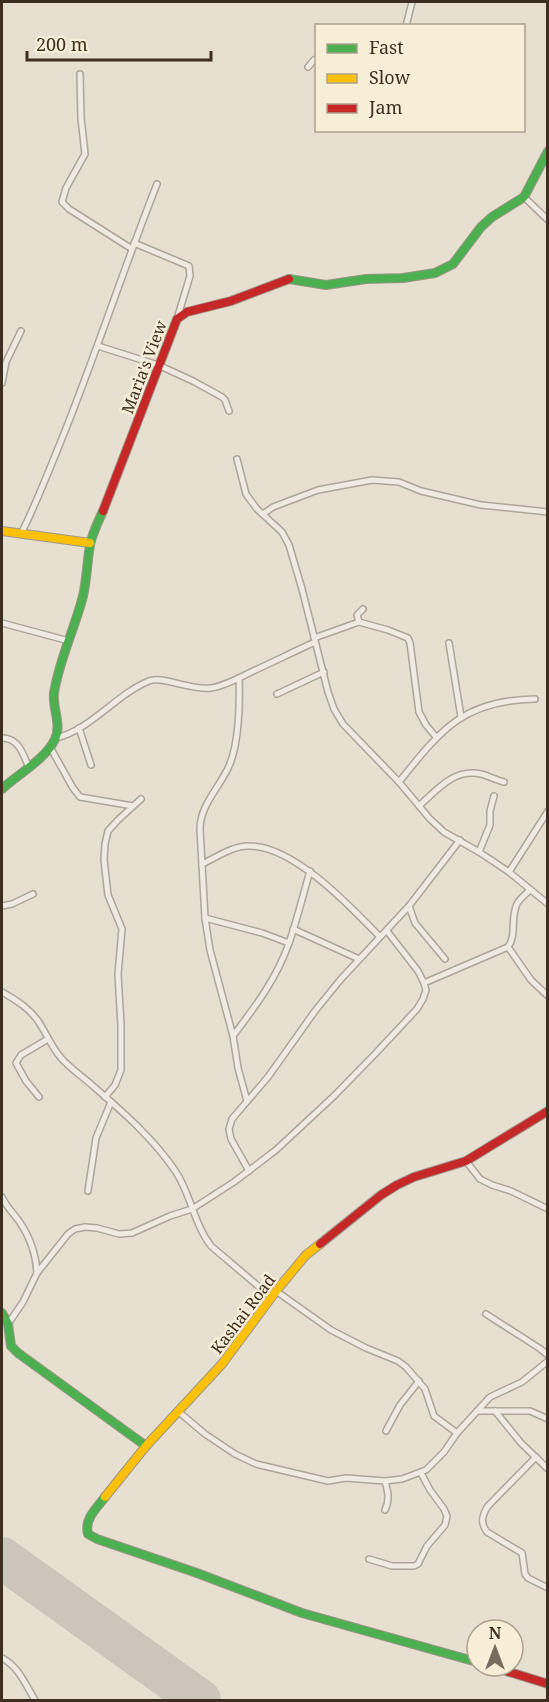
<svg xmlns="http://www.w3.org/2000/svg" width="549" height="1702" font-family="'Noto Serif',serif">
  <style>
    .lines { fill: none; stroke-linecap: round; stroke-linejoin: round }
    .runway { stroke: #cbc5ba; stroke-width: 42 }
    .street-casing { stroke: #ada599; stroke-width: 8 }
    .fast-casing { stroke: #9c958a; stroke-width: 10 }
    .slow-casing { stroke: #9c958a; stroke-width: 10 }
    .jam-casing { stroke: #9c958a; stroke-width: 10 }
    .street { stroke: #efebe3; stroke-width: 5 }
    .fast { stroke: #4caf50; stroke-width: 8 }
    .slow { stroke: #ffc107; stroke-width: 8 }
    .jam { stroke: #c62828; stroke-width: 8 }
    .labels { text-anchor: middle; stroke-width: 5; stroke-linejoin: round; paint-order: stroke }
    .street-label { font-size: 16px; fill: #3d2e20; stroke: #f7eed8 }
  </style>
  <rect width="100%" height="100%" fill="#e7e0d1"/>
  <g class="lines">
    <path class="runway" d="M2,1558L200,1700"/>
    <defs>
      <g id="street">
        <path d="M406,26L412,2"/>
        <path d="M308,67L314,60L316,59"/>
        <path d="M80,74L81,118L85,154L66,188L62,202L69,209L132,249"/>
        <path d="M524,197L548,220"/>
        <path d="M134,243L189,266L190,276L177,319"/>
        <path d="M98,346L158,365L193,381L222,397L225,400L229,411"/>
        <path d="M2,383L6,362L21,331"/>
        <path d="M237,459L246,494L257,509L282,532L289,545L302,589L328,692L334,709L343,724L399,782L430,819L444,832L479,852L509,872L548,904"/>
        <path d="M263,514L273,507L318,490L372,480L399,482L421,491L481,505L548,512"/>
        <path d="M21,534C36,504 48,473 61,441C95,357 123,270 157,184"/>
        <path d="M363,609L357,615L359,622L388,630L408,638L410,643L419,712L426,725L436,737"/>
        <path d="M2,623L69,641"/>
        <path d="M314,638L359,622"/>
        <path d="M449,643L461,717"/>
        <path d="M239,678C240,702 239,744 229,766C220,787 200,805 200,829L205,918L210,950L233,1036L238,1068L247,1101"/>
        <path d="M277,694L324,672"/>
        <path d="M79,728L91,765"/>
        <path d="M2,738C19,738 23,754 29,768"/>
        <path d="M56,738C92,729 115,695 149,681C160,675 192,691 211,688C224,686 237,679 249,673C271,663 293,652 315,642"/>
        <path d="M50,747L73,788L80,797L133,806"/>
        <path d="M399,782C441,730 463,700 535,699"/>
        <path d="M419,806C437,790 454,768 481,774C489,776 496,780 504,782"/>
        <path d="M479,852L490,825V811L494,796"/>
        <path d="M202,864C217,857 234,845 250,846C294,846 351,907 380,937"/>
        <path d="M509,872L548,811"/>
        <path d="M2,906L12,904L33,894"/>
        <path d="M409,906L415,923L445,959"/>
        <path d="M205,918L262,933L289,943"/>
        <path d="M293,929L359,959"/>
        <path d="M508,947L531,980L548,996"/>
        <path d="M424,983L508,947C517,935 510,918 517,904C520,898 526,894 530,890"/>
        <path d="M2,992C16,1000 31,1009 40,1024C47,1035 52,1048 62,1059C71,1069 83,1077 93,1086C123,1112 154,1139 176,1172C191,1195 194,1224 211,1246L271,1297"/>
        <path d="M233,1036C255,1007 277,978 289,943C297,920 303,895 310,871"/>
        <path d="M39,1097L26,1081L16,1063L21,1055L48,1039"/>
        <path d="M105,1097L115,1085L121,1070V1025L118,974L122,929L108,895L104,860L105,844L108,831L118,820L141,799"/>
        <path d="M466,1161L480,1179L492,1185L511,1191L548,1209"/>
        <path d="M249,1171L231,1139L229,1129L232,1119L268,1077L315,1011L341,979L409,906L460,840"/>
        <path d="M88,1191L96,1138L111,1102"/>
        <path d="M2,1197C6,1206 13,1213 19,1221C30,1237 36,1254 37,1273"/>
        <path d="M276,1291L331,1330L366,1348L398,1361L406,1367L425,1389L434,1416L457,1433"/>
        <path d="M486,1314L539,1348L548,1355"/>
        <path d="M8,1324L23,1302L37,1273L68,1234L75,1229L85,1227L97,1228L119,1234L132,1233L170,1216L192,1209L234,1182L276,1150L334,1096L375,1054L417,1009L423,999L426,990L424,983L418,971L387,931"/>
        <path d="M477,1411H530L548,1419"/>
        <path d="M495,1411L521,1443L548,1469"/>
        <path d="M179,1412L205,1434L235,1454L256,1464L328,1481L346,1478L385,1481L402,1479L426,1470L444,1452L457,1433L490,1397L522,1382L548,1361"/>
        <path d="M386,1431L400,1405L419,1381"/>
        <path d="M536,1457L488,1506C482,1515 480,1523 487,1532L522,1553L525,1574L528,1578L548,1588"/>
        <path d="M385,1481C388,1492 390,1500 385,1510"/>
        <path d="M369,1559L392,1566H414L418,1564L427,1546L445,1525L447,1516L444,1509L430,1490L421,1473"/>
        <path d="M2,1658C19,1667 25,1684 35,1700"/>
      </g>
      <g id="fast">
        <path d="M289,279L326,285L366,279L403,278L435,273L453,264L481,227L492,217L524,197L548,151"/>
        <path d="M2,789C18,774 46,759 55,739C62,725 52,707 54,693C59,660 75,628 83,596C87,579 87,562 90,545C92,534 98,522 103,511"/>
        <path d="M2,1313L8,1324L11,1346L18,1353L146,1446"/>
        <path d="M105,1497C96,1509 84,1519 88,1534L97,1539L197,1573L302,1613L477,1662"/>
      </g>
      <g id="slow">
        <path d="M2,531L90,543"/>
        <path d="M105,1497L146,1446L222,1364L276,1291L306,1255L320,1244"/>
      </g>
      <g id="jam">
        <path d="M103,511L177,319L187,312L231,301L289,279"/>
        <path d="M320,1244L381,1195L397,1185L414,1177L466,1161L548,1111"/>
        <path d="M490,1666L548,1684"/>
      </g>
    </defs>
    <use href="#street" class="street-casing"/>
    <use href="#fast" class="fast-casing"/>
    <use href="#slow" class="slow-casing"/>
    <use href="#jam" class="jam-casing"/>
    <use href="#street" class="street"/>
    <use href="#fast" class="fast"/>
    <use href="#slow" class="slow"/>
    <use href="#jam" class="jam"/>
  </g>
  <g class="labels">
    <g class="street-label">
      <text transform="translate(144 367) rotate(-69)" y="6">Maria's View</text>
      <text transform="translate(243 1314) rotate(-53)" y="6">Kashai Road</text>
    </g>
  </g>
  <rect width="549" height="1702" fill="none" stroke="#3d2e20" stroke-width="6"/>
  <rect x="315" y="24" width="210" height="108" fill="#f7eed8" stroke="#ada18e" stroke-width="1.5"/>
  <rect x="327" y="44" width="30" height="9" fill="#4caf50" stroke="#ada18e" stroke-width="1.5"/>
  <text x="369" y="54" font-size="18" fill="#3d2e20">Fast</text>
  <rect x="327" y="74" width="30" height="9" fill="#ffc107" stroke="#ada18e" stroke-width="1.5"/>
  <text x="369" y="84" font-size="18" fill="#3d2e20">Slow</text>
  <rect x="327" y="104" width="30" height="9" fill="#c62828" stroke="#ada18e" stroke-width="1.5"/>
  <text x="369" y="114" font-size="18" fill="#3d2e20">Jam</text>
  <g transform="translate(495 1648)"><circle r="28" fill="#f7eed8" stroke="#ada18e" stroke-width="1.5"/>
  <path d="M0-4.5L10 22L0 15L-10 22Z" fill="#786c5e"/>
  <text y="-9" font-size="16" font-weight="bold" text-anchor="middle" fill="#3d2e20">N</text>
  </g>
  <path d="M27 51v9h184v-9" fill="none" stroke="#3d2e20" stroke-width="3"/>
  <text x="36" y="51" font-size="18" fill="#3d2e20" stroke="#f7eed8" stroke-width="4.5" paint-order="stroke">200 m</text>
</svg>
